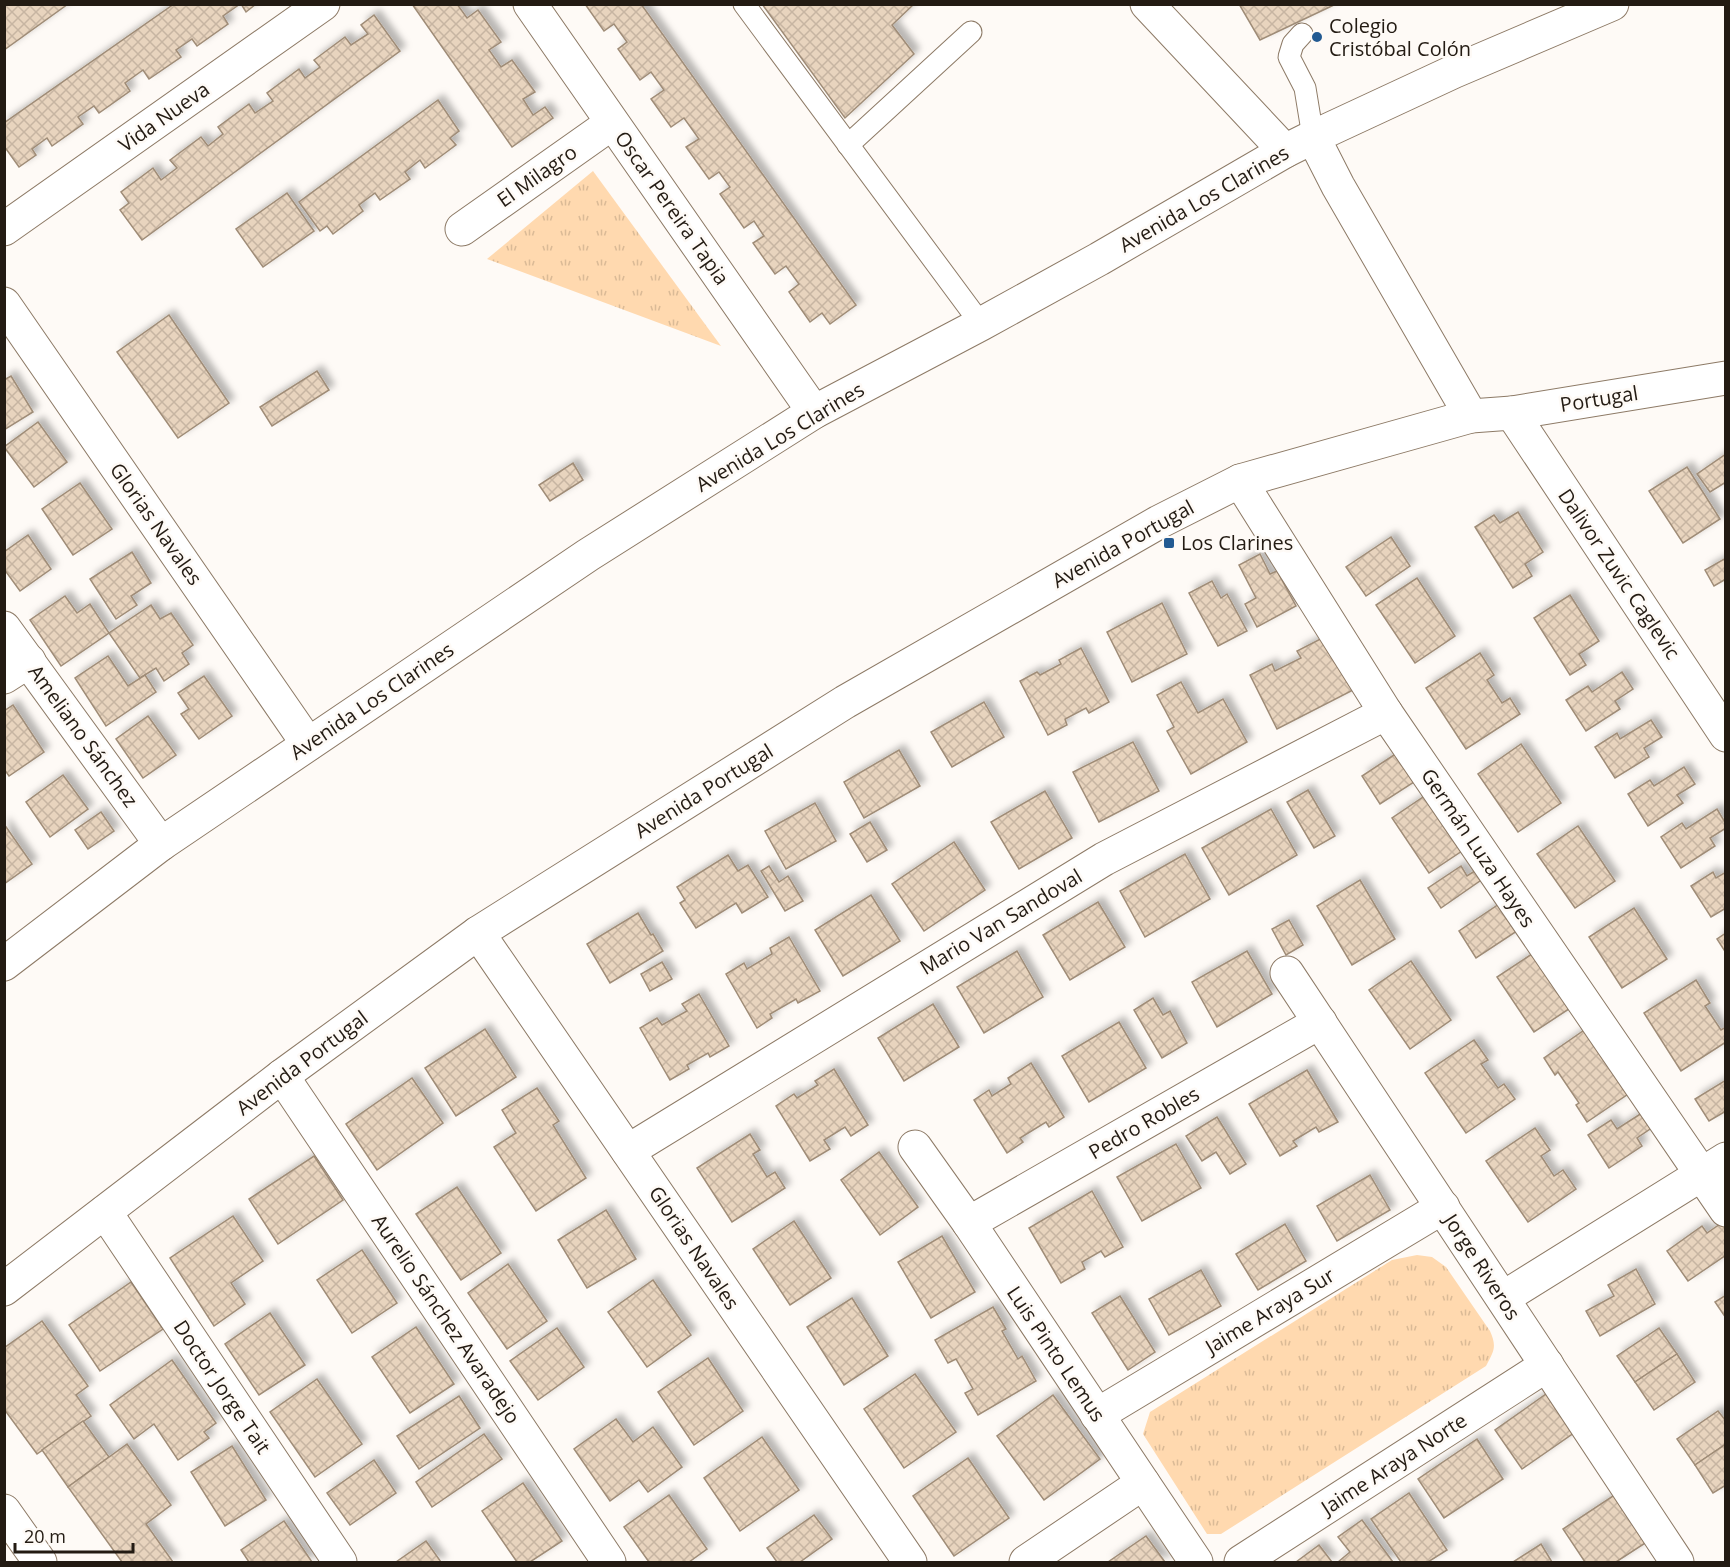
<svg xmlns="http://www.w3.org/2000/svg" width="1730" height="1567" font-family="'Open Sans',sans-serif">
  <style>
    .park { fill: url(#park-tufts) }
    .building { fill: url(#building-cross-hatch); stroke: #9f8c77; stroke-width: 1.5; filter: url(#shadow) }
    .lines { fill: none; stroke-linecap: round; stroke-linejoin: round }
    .service-casing { stroke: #8d7a66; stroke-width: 23 }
    .minor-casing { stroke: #8d7a66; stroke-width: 35 }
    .tertiary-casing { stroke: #8d7a66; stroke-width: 35 }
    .secondary-casing { stroke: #8d7a66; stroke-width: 35 }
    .service { stroke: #fff; stroke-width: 21 }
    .minor { stroke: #fff; stroke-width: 33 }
    .tertiary { stroke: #fff; stroke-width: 33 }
    .secondary { stroke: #fff; stroke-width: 33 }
    .poi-dot { fill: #225a92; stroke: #fefaf6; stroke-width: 2 }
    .labels { text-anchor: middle; stroke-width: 5; stroke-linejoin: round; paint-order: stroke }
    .poi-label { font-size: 20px; fill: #231b13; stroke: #fefaf6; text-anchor: start }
    .street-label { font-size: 20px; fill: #231b13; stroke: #fefaf6 }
  </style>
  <defs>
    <pattern id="park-tufts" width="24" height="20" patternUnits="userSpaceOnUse" patternTransform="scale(1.5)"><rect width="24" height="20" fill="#ffd9af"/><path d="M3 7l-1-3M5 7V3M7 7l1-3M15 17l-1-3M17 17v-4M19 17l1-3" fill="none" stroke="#daba96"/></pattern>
    <pattern id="building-cross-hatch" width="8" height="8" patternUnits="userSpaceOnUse" patternTransform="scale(1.5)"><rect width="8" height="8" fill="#e8d4be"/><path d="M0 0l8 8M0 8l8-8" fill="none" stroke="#c7b5a2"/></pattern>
    <filter id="shadow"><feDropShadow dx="5.5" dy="-5.5" stdDeviation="3" flood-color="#0004"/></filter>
  </defs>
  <rect width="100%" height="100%" fill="#fefaf6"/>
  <g class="park">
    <path d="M593,171L721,346L487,259Z"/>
    <path d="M1417,1255L1432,1257L1446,1267L1490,1331C1497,1347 1494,1351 1486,1366L1221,1534H1207L1143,1434L1150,1412L1392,1260Z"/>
  </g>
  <g class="building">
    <path d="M4,4H68L4,50Z"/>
    <path d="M174,4H240L223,16L228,24L197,46L192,39L176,50L181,57L149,79L143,70L125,83L130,91L99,113L94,106L78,117L83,124L52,146L47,138L32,149L36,155L19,167L4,146V123Z"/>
    <path d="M241,4H256L246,12Z"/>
    <path d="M412,4H457L467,18L478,10L501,42L489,50L501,67L512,60L535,92L523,99L533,115L545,107L553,118L512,147Z"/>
    <path d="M585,4H641L856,305L830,324L822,313L810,322L789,292L799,284L786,266L775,274L753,243L764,236L754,221L744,228L720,194L730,187L719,172L709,179L686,147L699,139L684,118L671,127L651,99L664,90L651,72L640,80L618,49L627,42L614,24L604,31Z"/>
    <path d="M762,4H914L892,25L914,54L845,118Z"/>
    <path d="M1239,4H1336L1260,40Z"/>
    <path d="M374,15L400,51L142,240L120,210L129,203L121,192L153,168L161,180L177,168L170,160L201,137L208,146L223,134L218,127L249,104L255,113L273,101L267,93L299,69L305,78L320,67L314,60L345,37L351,45L368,34L361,25Z"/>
    <path d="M438,100L459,131L450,138L456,145L425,168L420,160L405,172L410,179L380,200L375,193L359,205L363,211L333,234L327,226L320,231L299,202Z"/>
    <path d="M287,193L314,231L263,267L236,229Z"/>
    <path d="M169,315L229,403L178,438L117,352Z"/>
    <path d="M317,371L329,390L272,426L260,407Z"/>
    <path d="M11,376L33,412L4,430V380Z"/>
    <path d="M38,422L67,462L34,487L4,447Z"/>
    <path d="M1726,454V482L1710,492L1697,474Z"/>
    <path d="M573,463L583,480L550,501L539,485Z"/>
    <path d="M1687,467L1720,519L1683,543L1649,491Z"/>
    <path d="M80,483L112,529L73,555L42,509Z"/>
    <path d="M1518,512L1543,552L1525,564L1532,576L1513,588L1475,527L1494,515L1500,523Z"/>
    <path d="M28,535L51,569L20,591L4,569V552Z"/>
    <path d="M1391,537L1410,566L1366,596L1346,567Z"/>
    <path d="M132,552L151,583L131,596L137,605L116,619L90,579Z"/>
    <path d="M1260,554L1270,574L1277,571L1296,606L1257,627L1245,604L1256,598L1239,565Z"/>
    <path d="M1726,558V579L1714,586L1705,570Z"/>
    <path d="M1417,578L1455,636L1415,663L1376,605Z"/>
    <path d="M1212,581L1221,598L1227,594L1247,631L1218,646L1189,593Z"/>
    <path d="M1570,595L1599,641L1579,654L1586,665L1570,675L1534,618Z"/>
    <path d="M65,596L77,613L90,604L109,633L61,666L30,620Z"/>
    <path d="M1162,603L1187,654L1132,682L1107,632Z"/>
    <path d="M151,605L160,619L171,613L193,645L182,653L189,664L164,681L156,668L140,678L109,633Z"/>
    <path d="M1334,632L1361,686L1277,729L1250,675L1272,664L1275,671L1301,658L1297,651Z"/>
    <path d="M1081,648L1109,702L1089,713L1086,708L1065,719L1067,725L1048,735L1020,681L1037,672L1040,675L1061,664L1059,660Z"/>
    <path d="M1480,653L1494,675L1487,680L1502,703L1510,698L1520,714L1466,749L1426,688Z"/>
    <path d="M108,656L128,686L145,675L156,692L106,726L75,678Z"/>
    <path d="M1622,672L1633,689L1615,701L1620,709L1586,731L1566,700L1588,686L1592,692Z"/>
    <path d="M204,676L232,716L199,739L181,714L189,709L178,693Z"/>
    <path d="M1181,682L1198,713L1223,699L1247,742L1191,774L1167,731L1174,727L1157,695Z"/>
    <path d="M984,702L1004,737L952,767L931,732Z"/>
    <path d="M13,705L44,752L9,776L4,769V711Z"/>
    <path d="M148,716L176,755L143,778L116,739Z"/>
    <path d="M1651,720L1662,737L1644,748L1649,757L1615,778L1595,747L1617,733L1620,739Z"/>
    <path d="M1133,742L1159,791L1099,822L1073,772Z"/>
    <path d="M1521,744L1561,803L1518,832L1478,774Z"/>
    <path d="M899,750L920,786L864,818L844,782Z"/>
    <path d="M1400,751L1425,775L1380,804L1362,776Z"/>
    <path d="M1684,767L1695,784L1677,795L1683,803L1648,826L1628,794L1650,780L1654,786Z"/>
    <path d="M63,775L88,809L50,837L26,802Z"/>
    <path d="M1435,789L1471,845L1429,873L1392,818Z"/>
    <path d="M1308,790L1335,836L1314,848L1287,802Z"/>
    <path d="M1045,791L1072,838L1019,869L991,822Z"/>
    <path d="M815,803L836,841L786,869L765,831Z"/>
    <path d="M1271,809L1297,855L1229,895L1202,848Z"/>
    <path d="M1717,809L1726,824V828L1710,838L1715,846L1681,868L1661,837L1682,823L1686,829Z"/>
    <path d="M101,812L114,831L88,849L75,830Z"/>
    <path d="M870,822L887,850L867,862L850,834Z"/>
    <path d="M4,824L32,864L4,884Z"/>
    <path d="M1578,826L1615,881L1575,908L1537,854Z"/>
    <path d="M954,842L985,890L924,931L892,884Z"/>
    <path d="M1185,854L1210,899L1145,937L1120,891Z"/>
    <path d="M728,855L738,871L748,865L768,897L742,913L736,903L696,928L680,903L685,900L677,887Z"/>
    <path d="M769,866L779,882L788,876L803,901L785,911L761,871Z"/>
    <path d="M1461,866L1467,876L1481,867L1487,876L1441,908L1428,888Z"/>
    <path d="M1713,872L1716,878L1726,872V908L1711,917L1691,886Z"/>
    <path d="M1360,880L1395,939L1352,965L1317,906Z"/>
    <path d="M871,895L900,941L843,976L815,930Z"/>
    <path d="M1505,900L1523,927L1476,958L1459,931Z"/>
    <path d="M1098,902L1125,947L1070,980L1043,935Z"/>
    <path d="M1634,908L1667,959L1622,988L1589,937Z"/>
    <path d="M638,913L651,935L653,934L663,951L610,983L587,944Z"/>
    <path d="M1289,920L1303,945L1286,955L1272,929Z"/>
    <path d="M1726,933V953L1717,939Z"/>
    <path d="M789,937L820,991L798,1003L796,999L770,1014L772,1018L757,1028L726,974L744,963L747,969L772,954L770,948Z"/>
    <path d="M1541,948L1578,1003L1534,1032L1497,977Z"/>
    <path d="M1017,951L1043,997L984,1033L957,987Z"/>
    <path d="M1247,951L1272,994L1217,1027L1192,982Z"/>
    <path d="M1411,961L1451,1020L1410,1049L1369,990Z"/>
    <path d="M662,962L672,979L650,991L641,974Z"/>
    <path d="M1696,980L1710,1003L1705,1006L1721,1030L1726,1027V1042L1681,1071L1644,1013Z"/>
    <path d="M699,994L729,1046L710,1057L708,1053L687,1065L689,1069L670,1080L640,1028L657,1018L662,1025L687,1011L682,1004Z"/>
    <path d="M1153,998L1163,1015L1170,1011L1187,1043L1162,1058L1134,1010Z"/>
    <path d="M933,1004L959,1047L904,1081L878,1038Z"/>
    <path d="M1119,1022L1146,1068L1089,1102L1062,1056Z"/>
    <path d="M1593,1024L1637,1088L1587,1122L1576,1105L1579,1103L1558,1072L1555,1075L1544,1058Z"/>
    <path d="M485,1029L516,1077L456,1116L425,1068Z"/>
    <path d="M1474,1040L1488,1060L1481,1064L1498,1088L1504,1084L1515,1099L1466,1133L1425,1073Z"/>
    <path d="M1031,1063L1064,1117L1049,1127L1046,1122L1020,1138L1023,1142L1007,1153L974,1100L989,1090L992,1096L1011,1084L1008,1078Z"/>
    <path d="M834,1069L868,1125L851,1136L845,1127L824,1140L830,1149L810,1161L776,1106L794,1094L797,1098L818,1085L815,1081Z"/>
    <path d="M1307,1070L1338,1122L1319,1132L1316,1127L1293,1141L1297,1146L1280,1156L1249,1104Z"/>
    <path d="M412,1078L443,1123L377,1170L346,1124Z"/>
    <path d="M1726,1080V1111L1709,1121L1695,1099Z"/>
    <path d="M537,1088L559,1121L553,1125L586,1178L536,1211L494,1147L516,1133L502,1110Z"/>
    <path d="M1642,1113L1659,1123L1637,1138L1642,1146L1609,1168L1588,1135L1611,1120L1617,1129Z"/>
    <path d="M1217,1117L1246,1164L1230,1174L1216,1152L1202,1161L1186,1136Z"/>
    <path d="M1535,1128L1550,1150L1541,1156L1554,1176L1563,1170L1576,1189L1528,1222L1486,1161Z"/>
    <path d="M750,1134L760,1150L753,1154L767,1177L775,1172L785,1188L732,1222L697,1168Z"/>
    <path d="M1176,1144L1201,1188L1142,1221L1117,1177Z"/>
    <path d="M879,1152L918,1207L880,1235L841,1180Z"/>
    <path d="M314,1156L343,1200L278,1244L249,1199Z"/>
    <path d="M1370,1175L1390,1210L1337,1241L1317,1206Z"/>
    <path d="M457,1187L501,1253L461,1280L416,1214Z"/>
    <path d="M1092,1191L1123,1247L1105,1257L1101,1251L1082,1262L1085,1269L1061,1283L1029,1228Z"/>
    <path d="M606,1210L636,1259L587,1288L558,1240Z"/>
    <path d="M233,1216L263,1261L231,1283L245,1304L214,1326L170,1258Z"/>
    <path d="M794,1221L831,1278L790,1305L753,1249Z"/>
    <path d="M1723,1222L1726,1226V1255L1688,1281L1667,1251L1702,1226L1707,1233Z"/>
    <path d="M1285,1224L1306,1261L1258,1290L1236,1254Z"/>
    <path d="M942,1236L975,1292L931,1318L898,1262Z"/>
    <path d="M362,1250L397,1303L352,1333L317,1280Z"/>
    <path d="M508,1264L547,1321L507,1349L468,1293Z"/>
    <path d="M1636,1269L1655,1304L1600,1336L1586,1311L1614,1296L1608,1285Z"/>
    <path d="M1201,1270L1221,1306L1169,1335L1149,1299Z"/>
    <path d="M653,1280L691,1335L647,1367L608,1312Z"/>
    <path d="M131,1282L163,1329L100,1371L69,1325Z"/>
    <path d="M1726,1295V1318L1715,1302Z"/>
    <path d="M1120,1296L1155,1352L1128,1370L1092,1313Z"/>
    <path d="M852,1298L888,1356L844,1385L807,1327Z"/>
    <path d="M993,1307L1006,1329L1002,1331L1018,1359L1022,1356L1036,1381L978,1415L965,1393L973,1389L956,1359L948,1363L935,1340Z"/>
    <path d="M270,1313L305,1365L259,1395L225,1344Z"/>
    <path d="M42,1321L88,1386L76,1395L91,1416L37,1454L4,1409V1348Z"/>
    <path d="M416,1327L454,1384L410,1413L372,1357Z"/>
    <path d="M557,1328L584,1367L538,1400L510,1361Z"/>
    <path d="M1659,1328L1677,1354L1635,1382L1617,1356Z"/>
    <path d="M1677,1354L1695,1382L1654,1410L1635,1382Z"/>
    <path d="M708,1358L743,1411L694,1445L658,1392Z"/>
    <path d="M172,1360L216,1423L204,1432L209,1438L178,1460L154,1424L134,1439L110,1405Z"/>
    <path d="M915,1374L956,1432L904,1468L864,1409Z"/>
    <path d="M317,1379L362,1444L315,1477L270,1412Z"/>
    <path d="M1553,1389L1581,1428L1522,1469L1495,1430Z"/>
    <path d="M1053,1395L1100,1459L1044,1500L997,1436Z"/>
    <path d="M459,1396L480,1428L419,1469L397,1436Z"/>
    <path d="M1718,1411L1726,1421V1444L1695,1465L1677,1439Z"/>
    <path d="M616,1419L633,1442L653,1427L682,1467L648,1492L639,1480L610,1501L574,1449Z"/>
    <path d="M83,1421L109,1457L68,1487L42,1450Z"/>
    <path d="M484,1434L502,1459L432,1507L416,1482Z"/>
    <path d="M762,1437L799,1490L740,1531L704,1478Z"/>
    <path d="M1477,1439L1503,1479L1444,1518L1418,1479Z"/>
    <path d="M127,1444L171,1505L146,1524L173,1562H122L68,1487Z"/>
    <path d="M1726,1444V1485L1713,1493L1695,1465Z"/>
    <path d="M232,1446L266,1500L225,1526L191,1472Z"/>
    <path d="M968,1458L1009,1518L954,1556L913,1496Z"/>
    <path d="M374,1460L396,1493L350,1525L327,1493Z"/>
    <path d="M523,1483L562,1541L530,1562H517L482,1511Z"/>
    <path d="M1622,1490L1653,1538L1616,1562H1585L1563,1529Z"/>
    <path d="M1409,1493L1447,1550L1428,1562H1401L1371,1519Z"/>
    <path d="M669,1495L707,1549L689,1562H649L624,1527Z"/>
    <path d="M814,1515L832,1539L800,1562H777L767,1548Z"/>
    <path d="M1362,1520L1393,1562H1338L1350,1552L1338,1537Z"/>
    <path d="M284,1521L312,1562H249L241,1550Z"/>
    <path d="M1146,1536L1165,1562H1108Z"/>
    <path d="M426,1541L441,1562H396Z"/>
    <path d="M1541,1544L1552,1562H1513Z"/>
    <path d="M1319,1545L1332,1562H1296Z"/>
  </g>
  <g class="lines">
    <defs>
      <g id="service">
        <path d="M744,4L981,324"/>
        <path d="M1302,34L1293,44L1289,57L1305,88L1313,137"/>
        <path d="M848,145L971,32"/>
      </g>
      <g id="minor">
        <path d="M530,4L814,412"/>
        <path d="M1147,4L1285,151"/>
        <path d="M4,229L323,4"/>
        <path d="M462,229L612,123"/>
        <path d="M4,304L308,744"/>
        <path d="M1512,413L1726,735"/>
        <path d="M1240,481L1386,713L1726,1210"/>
        <path d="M4,628L161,844"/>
        <path d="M4,677L29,661"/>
        <path d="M1287,973L1677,1562"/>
        <path d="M282,1076L609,1562"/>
        <path d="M915,1147L969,1223L1196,1562"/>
        <path d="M628,1151L1104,859L1386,713"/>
        <path d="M105,1212L340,1562"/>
        <path d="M969,1223L1320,1022"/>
        <path d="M4,1289L282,1076L478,933"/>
        <path d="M1503,1298L1726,1159"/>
        <path d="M1097,1415L1443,1207"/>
        <path d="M4,1511L40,1562"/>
        <path d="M1026,1562L1143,1483"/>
        <path d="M1241,1562L1547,1365"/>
      </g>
      <g id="tertiary">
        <path d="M4,964L161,844L588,555L814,412L981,324L1099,259L1285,151L1313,137"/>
        <path d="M910,1562L478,933L845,702L1159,522L1240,481L1471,416"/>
      </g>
      <path id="secondary" d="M1612,4L1455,71L1313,137L1338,186L1471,416L1512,413L1726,378"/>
    </defs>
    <use href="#service" class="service-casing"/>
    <use href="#minor" class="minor-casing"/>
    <use href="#tertiary" class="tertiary-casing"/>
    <use href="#secondary" class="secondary-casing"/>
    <use href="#service" class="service"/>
    <use href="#minor" class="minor"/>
    <use href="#tertiary" class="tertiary"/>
    <use href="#secondary" class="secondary"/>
  </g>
  <g class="poi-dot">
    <circle cx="1317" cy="37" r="6"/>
    <rect x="1163" y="537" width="12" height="12" rx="3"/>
  </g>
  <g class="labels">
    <g class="poi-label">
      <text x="1329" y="33">Colegio<tspan x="1329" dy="23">Cristóbal Colón</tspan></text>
      <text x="1181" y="550">Los Clarines</text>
    </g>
    <g class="street-label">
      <text transform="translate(164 117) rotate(-35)" y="7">Vida Nueva</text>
      <text transform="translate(537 176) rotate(-35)" y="7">El Milagro</text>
      <text transform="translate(1204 199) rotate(-30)" y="7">Avenida Los Clarines</text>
      <text transform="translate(672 208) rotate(55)" y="7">Oscar Pereira Tapia</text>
      <text transform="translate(1599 399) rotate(-9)" y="7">Portugal</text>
      <text transform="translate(780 437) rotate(-31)" y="7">Avenida Los Clarines</text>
      <text transform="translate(156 524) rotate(55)" y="7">Glorias Navales</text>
      <text transform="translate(1123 544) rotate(-29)" y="7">Avenida Portugal</text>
      <text transform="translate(1619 574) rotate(56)" y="7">Dalivor Zuvic Caglevic</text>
      <text transform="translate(372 701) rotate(-34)" y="7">Avenida Los Clarines</text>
      <text transform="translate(83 736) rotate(54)" y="7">Ameliano Sánchez</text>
      <text transform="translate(704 791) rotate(-32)" y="7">Avenida Portugal</text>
      <text transform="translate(1478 848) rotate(56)" y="7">Germán Luza Hayes</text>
      <text transform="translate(1001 922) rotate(-31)" y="7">Mario Van Sandoval</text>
      <text transform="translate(302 1063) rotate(-37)" y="7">Avenida Portugal</text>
      <text transform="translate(1144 1123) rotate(-30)" y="7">Pedro Robles</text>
      <text transform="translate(694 1248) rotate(56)" y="7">Glorias Navales</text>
      <text transform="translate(1482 1267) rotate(57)" y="7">Jorge Riveros</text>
      <text transform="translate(1270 1311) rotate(-31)" y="7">Jaime Araya Sur</text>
      <text transform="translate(446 1319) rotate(56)" y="7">Aurelio Sánchez Avaradejo</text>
      <text transform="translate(1056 1354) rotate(56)" y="7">Luis Pinto Lemus</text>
      <text transform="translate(222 1387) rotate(56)" y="7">Doctor Jorge Tait</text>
      <text transform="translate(1394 1464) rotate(-33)" y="7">Jaime Araya Norte</text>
    </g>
  </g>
  <rect width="1730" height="1567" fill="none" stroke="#231b13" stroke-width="12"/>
  <path d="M15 1543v9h118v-9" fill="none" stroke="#231b13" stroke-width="3"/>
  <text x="24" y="1543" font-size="18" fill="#231b13" stroke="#fefaf6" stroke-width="4.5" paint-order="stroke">20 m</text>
</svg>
